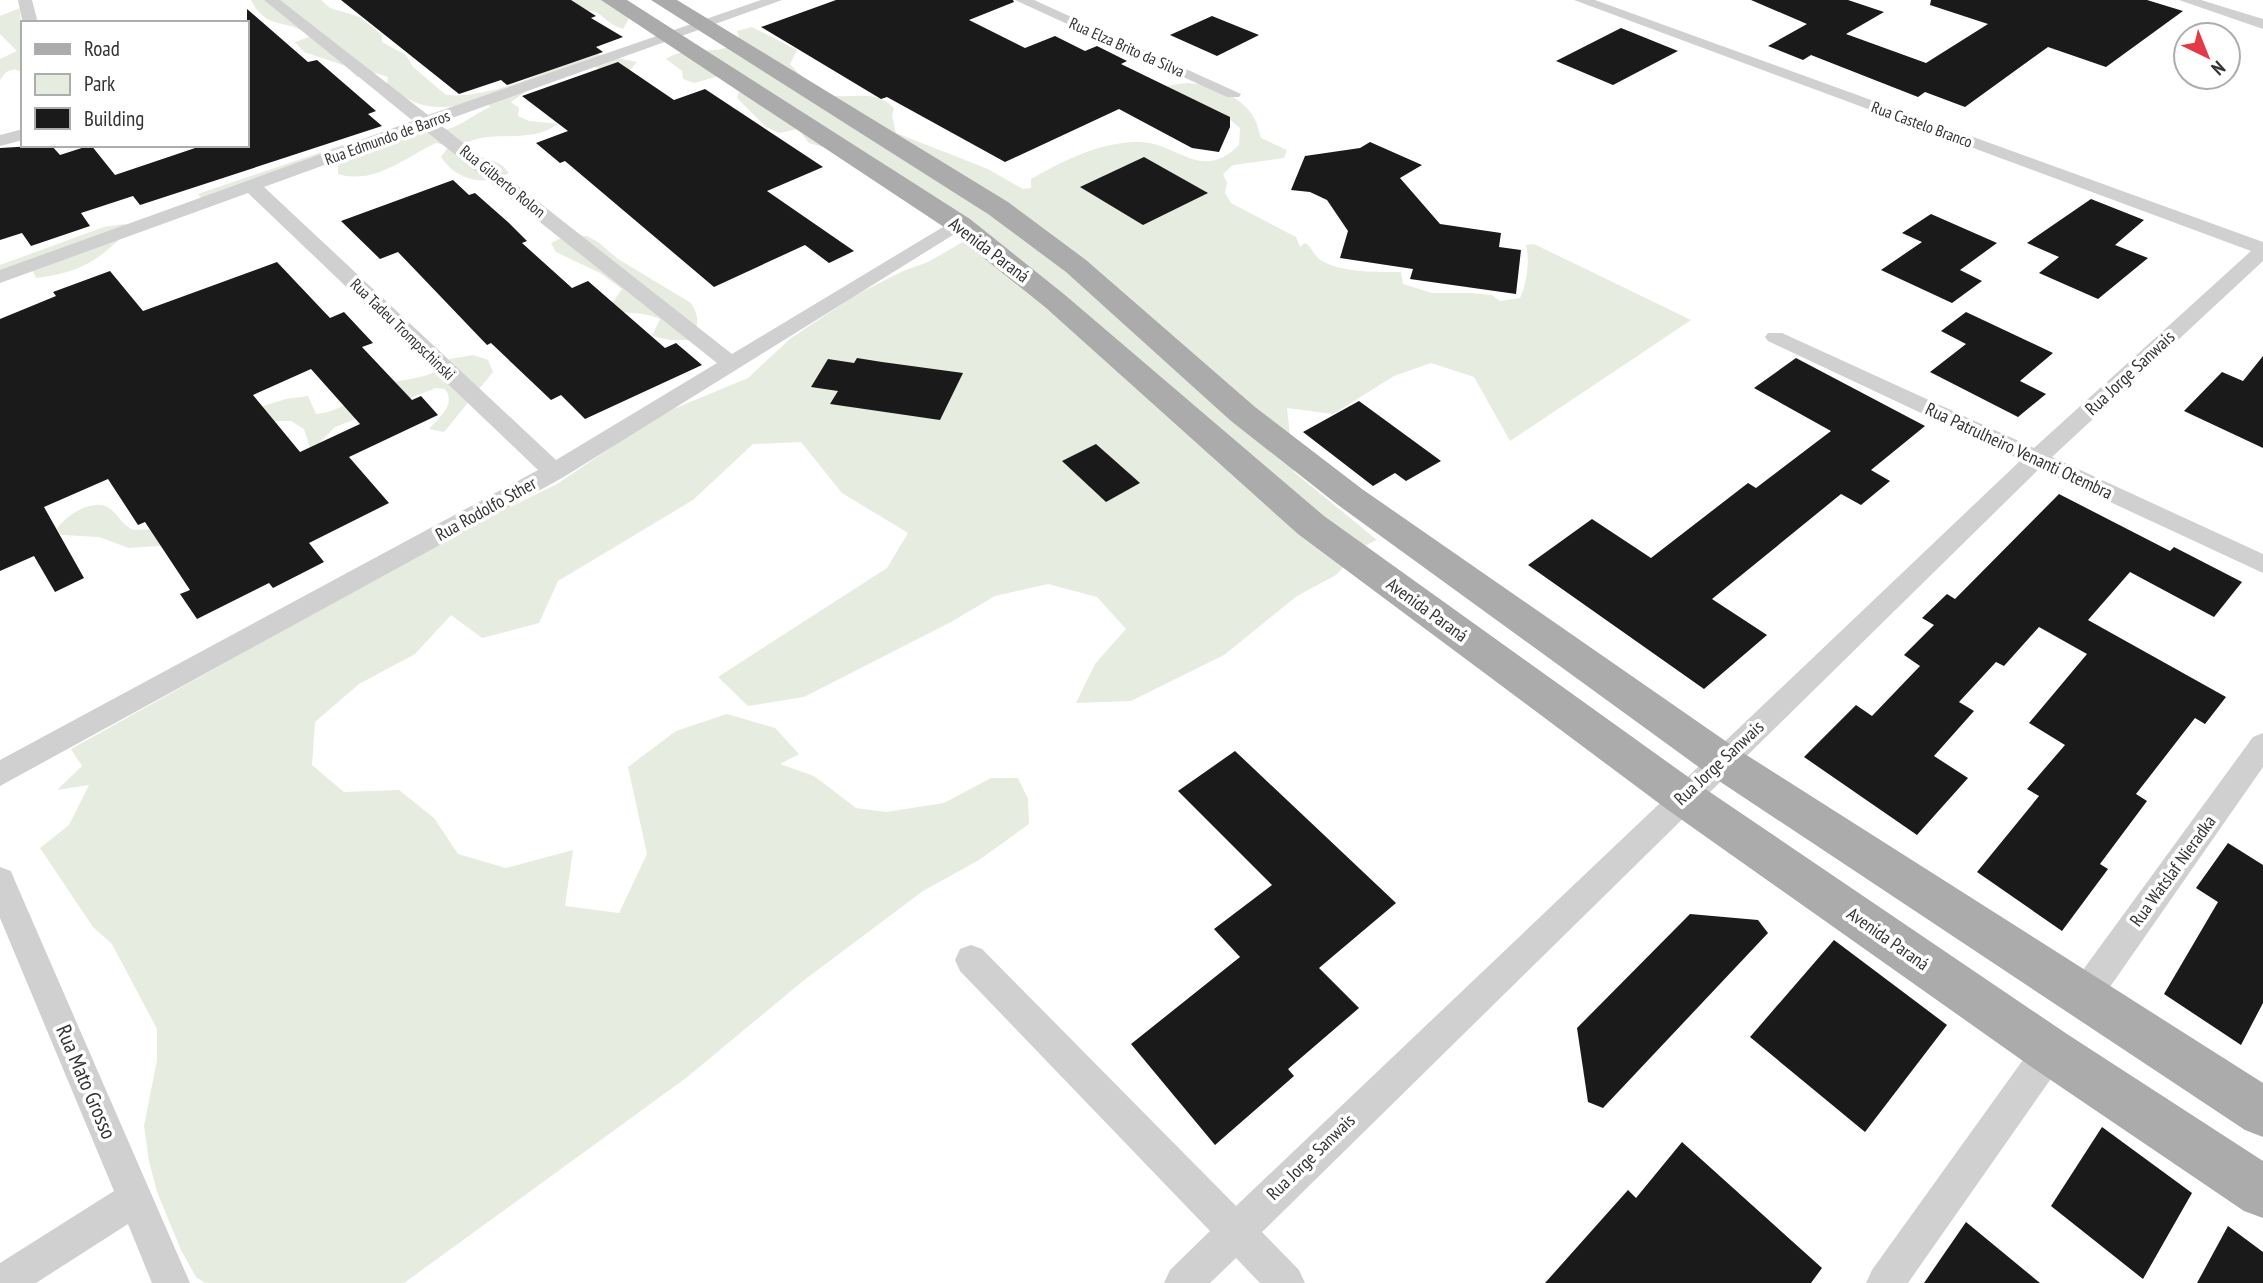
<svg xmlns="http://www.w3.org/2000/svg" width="2263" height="1283" font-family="'PT Sans Narrow',sans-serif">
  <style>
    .green { fill: #e6ecdf }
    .building { fill: #1a1a1a; fill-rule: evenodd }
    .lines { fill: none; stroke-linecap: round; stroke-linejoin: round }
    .street { fill: #d0d0d0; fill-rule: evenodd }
    .primary { fill: #ababab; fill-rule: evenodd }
    .labels { text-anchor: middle; stroke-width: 7; stroke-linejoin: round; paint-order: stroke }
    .far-street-label { font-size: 16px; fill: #333; stroke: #fff }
    .street-label { font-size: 18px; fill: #333; stroke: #fff }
    .near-street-label { font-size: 21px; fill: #333; stroke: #fff }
  </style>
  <rect width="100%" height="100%" fill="#fff"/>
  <g class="green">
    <path d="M251,0H321L330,8L360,17L382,35V42L406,55L413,67L446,95C490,99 548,72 586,52L637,62L630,70L615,75L592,66L532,87L511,102L519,108L518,116L529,121L558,124C528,146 490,127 461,146C474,161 497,155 509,173C485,187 457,181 441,157L449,146L436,143C404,158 375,185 338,174V165L333,159L202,199L198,194L351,142L448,129C464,124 474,114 490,107L486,100C442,110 423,113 387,85L388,77L376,73L357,77L346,66L304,52L295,42L309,37C292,17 267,33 251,0Z"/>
    <path d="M562,0H623L631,15L623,29C598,21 605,6 574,12Z"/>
    <path d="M20,8L23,73L15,69L6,72L0,80V59L17,51L0,34V16Z"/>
    <path d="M752,27L797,50L790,64C800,75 815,91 830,95C855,100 873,88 894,108L892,116L896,133L988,169L1023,189L1031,188V179C1063,161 1094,145 1131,142C1177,138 1198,185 1239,145L1240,128L1222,113L1167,87C1195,75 1244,93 1256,122C1258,127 1259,133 1261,138L1287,150L1284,158L1233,165L1223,174L1227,183L1225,193L1231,203L1296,237L1300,247L1305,243C1312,247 1313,254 1319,259C1339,273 1377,272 1401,272L1403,284L1432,293H1471L1492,295L1500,301L1520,298C1527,283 1530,261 1526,245L1534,244L1691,320L1510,441L1474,377L1431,363L1394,376L1333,414L1287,408L1294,472L1377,540L1364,546L1336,575L1297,596L1224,655L1131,701L1076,703L1095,664L1126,629L1097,597L1048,584L995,596L951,622L804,697L748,706L718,677L887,568L908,533L842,493L801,442L753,444L693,500L558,581L539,623L482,638L451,615L415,654L359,684L315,722L312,765L344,792L399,790L434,818L458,854L506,868L573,850L565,906L619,913L647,854L628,767L676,731L727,714L775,728L799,754L780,764L814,776L856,808L886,812L944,803L991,778H1018L1028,799L1029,824L979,860L923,891L803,981L686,1078L404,1283H205L196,1277L181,1250L157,1192L149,1161L144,1126L157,1060V1029L112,944L93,927L40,848L69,825L89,785L57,790L82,766L71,749L465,529L557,484L659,415L748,378L791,338L856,295L903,271L928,262L973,236L827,148L809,143L798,129L779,133L766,127L737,98L741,85L726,74L694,83L683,79L682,71L666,59C692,42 723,60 739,38L737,31Z"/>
    <path d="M125,224L126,233C95,263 80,272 36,278L32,269L0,276V265L104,227Z"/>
    <path d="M568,235L587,236L598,242L618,259L691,303C700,318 699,325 690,340H670L652,336L660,319C641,310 619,314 597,311L613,302L622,289L600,273L556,252L551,243Z"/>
    <path d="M473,355L488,360L493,372L444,432L429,429C438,418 457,405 445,389L436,388L335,427L320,442L313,459L173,545L129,548L99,537L61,535L57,529C65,516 93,497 109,508C118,514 122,525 133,530L160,529L310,448L304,429L291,421H251L250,410L286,399L308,396L316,414C339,412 355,398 375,388C397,377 436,382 450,359Z"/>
  </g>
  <g class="building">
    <path d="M341,0H571L596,16L591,18L623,37L596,47L603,52L507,85L501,80L459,94Z"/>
    <path d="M836,0H1013L1014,2L969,20L1025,48L1055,36L1085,51L1097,46L1127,61L1121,64L1230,117V127L1219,152L1192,148L1119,109L1005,162L887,97L881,99L761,27Z"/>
    <path d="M1751,0H1848L1884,12L1846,34L1926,63L1988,24L1930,5L1931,0H2147L2183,11L2106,67L2048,47L1965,107L1925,92L1918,97L1811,55L1803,60L1768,46L1807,24Z"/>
    <path d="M247,9L308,62L317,60L376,111L368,114L382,126L140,205L133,196L81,213L90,226L31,246L22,233L0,240V148L51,145L60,155L91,145L115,175L204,145H247Z"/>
    <path d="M1212,16L1259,35L1217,56L1170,35Z"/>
    <path d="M1621,28L1678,51L1613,85L1556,61Z"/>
    <path d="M618,62L674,100L705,89L823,167L767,191L854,251L829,263L805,245L714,287L565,161L560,163L536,143L568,131L522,96Z"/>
    <path d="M1370,142L1422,165L1400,178L1440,224L1501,233L1499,247L1521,250L1516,294L1410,279L1413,269L1340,258L1348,231L1327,200L1310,192L1291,190L1305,156L1360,148Z"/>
    <path d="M1144,157L1208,193L1143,225L1080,187Z"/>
    <path d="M453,180L469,195L475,193L509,223L527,241L522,243L572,288L588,281L665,348L676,343L702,365L585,419L561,395L551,400L491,343L487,345L398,252L380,259L341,221Z"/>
    <path d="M2091,199L2144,220L2115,245L2148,258L2098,299L2039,273L2059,257L2027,243Z"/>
    <path d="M1931,214L1997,243L1960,270L1982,281L1952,303L1881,270L1922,242L1902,233Z"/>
    <path d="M277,262L330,318L344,312L373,343L362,347L412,400L421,396L438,415L349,457L389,503L309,543L324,562L273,588L269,583L197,619L180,594L190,590L145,522L138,525L108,479L44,507L84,578L55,592L34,556L0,571V319L56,296L53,292L110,271L143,311ZM311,369L360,424L300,452L253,395Z"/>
    <path d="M1966,312L2053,353L2020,381L2046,394L2018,417L1930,372L1966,344L1941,331Z"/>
    <path d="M2263,356V448L2184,411L2222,372L2243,381Z"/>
    <path d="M857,358L882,362L963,373L940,420L830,404L838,391L811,387L828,359L854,363Z"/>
    <path d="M1796,358L1925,426L1871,470L1890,481L1861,505L1841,494L1712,599L1767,635L1704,689L1528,565L1592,519L1651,558L1748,483L1756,488L1831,431L1754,388Z"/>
    <path d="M1359,401L1441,461L1406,481L1395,473L1373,486L1303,432Z"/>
    <path d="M1096,444L1140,483L1106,502L1062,461Z"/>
    <path d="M2059,494L2170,551L2174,547L2242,582L2214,617L2130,572L2088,620L2226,697L2205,724L2195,718L2136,794L2147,801L2100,864L2108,869L2062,931L1977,872L2039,796L2027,789L2065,745L2029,723L2087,654L2039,627L2004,666L1996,662L1959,702L1974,711L1934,756L1968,778L1917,835L1804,757L1856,705L1872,716L1920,666L1904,655L1934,625L1922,618L1947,594L1955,599Z"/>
    <path d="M1235,751L1396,903L1319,968L1359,1008L1288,1069L1294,1076L1215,1145L1131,1044L1240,957L1214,929L1272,885L1178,791Z"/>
    <path d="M2228,843L2263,865V1003L2241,1045L2164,994L2218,902L2196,888Z"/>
    <path d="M1690,914L1758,920L1768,933L1603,1108L1588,1102L1577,1028Z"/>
    <path d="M1834,940L1947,1025L1865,1132L1750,1037Z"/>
    <path d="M2102,1127L2192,1193L2143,1279L2051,1206Z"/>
    <path d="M1682,1142L1822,1268L1811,1283H1545L1628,1190L1636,1198Z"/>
    <path d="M1966,1222L2040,1283H1924Z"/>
    <path d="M2228,1226L2263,1252V1283H2197Z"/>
  </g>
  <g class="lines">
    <g class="street">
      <path d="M18,0H32L38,23L23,24Z"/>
      <path d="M264,0H280L428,115L761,0H782L438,123L732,354L953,221H967L969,225L562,478L0,786V760L538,470L248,193L0,283V270L413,121ZM423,129L717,363L556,460L264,187Z"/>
      <path d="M1015,0H1034L1241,94L1239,97H1227Z"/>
      <path d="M1574,0H1595L2263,242V261L2052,457L2263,554V573L2039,469L1262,1232L1299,1270L1305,1283H1260L1236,1258L1210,1283H1164L1170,1270L1210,1231L960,971L955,960L960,949L971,945L982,949L1236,1206L2021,460L1768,341L1765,337L1768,333H1782L2034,448L2251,251Z"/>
      <path d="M2179,0H2201L2263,19V29Z"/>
      <path d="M23,129V140L0,146V135Z"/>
      <path d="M2263,733V767L2096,1007L2084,1011L2072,1007L2068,996L2072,985L2253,737Z"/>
      <path d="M0,867L11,871L15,881L190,1283H152L128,1224L36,1283H0V1263L114,1191L0,918Z"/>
      <path d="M2050,1035L2062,1039L2067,1051L2062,1063L1908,1283H1866L1872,1270L2038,1039Z"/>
    </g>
    <g class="primary">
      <path d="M601,0H627L970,219L1065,295L1324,516L1698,784L2067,1034L2263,1161V1218L2244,1211L2033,1068L1668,810L1298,534L1045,307L950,231Z"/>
      <path d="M651,0H677L1008,202L1086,260L1255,407L1362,489L1737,749L2263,1083V1137L2245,1130L1707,773L1338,505L1231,421L1066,272L988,214Z"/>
    </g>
  </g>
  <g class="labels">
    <g class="far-street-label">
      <text transform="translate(1127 47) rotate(24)" y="6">Rua Elza Brito da Silva</text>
      <text transform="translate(1922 124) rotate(20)" y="6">Rua Castelo Branco</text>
      <text transform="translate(387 137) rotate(-20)" y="6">Rua Edmundo de Barros</text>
      <text transform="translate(503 181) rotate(39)" y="6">Rua Gilberto Rolon</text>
      <text transform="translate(403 329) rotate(44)" y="6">Rua Tadeu Trompschinski</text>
    </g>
    <g class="street-label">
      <text transform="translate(989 250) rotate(37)" y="6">Avenida Paraná</text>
      <text transform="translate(2130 373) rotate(-43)" y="6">Rua Jorge Sanwais</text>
      <text transform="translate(2019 451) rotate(25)" y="6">Rua Patrulheiro Venanti Otembra</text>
      <text transform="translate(486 509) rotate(-29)" y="6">Rua Rodolfo Sther</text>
      <text transform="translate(1427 610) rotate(36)" y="6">Avenida Paraná</text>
      <text transform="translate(1719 763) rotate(-43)" y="6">Rua Jorge Sanwais</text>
      <text transform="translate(2173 871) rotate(-54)" y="6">Rua Watslaf Nieradka</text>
      <text transform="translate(1888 939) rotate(35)" y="6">Avenida Paraná</text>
      <text transform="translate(1311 1157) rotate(-44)" y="6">Rua Jorge Sanwais</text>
    </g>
    <g class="near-street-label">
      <text transform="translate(86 1082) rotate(67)" y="7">Rua Mato Grosso</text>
    </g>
  </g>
  <rect x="21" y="21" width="228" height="126" fill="#ffffff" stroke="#adadad" stroke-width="2"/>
  <rect x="35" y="44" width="35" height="10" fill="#ababab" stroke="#adadad" stroke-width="2"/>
  <text x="84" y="56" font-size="21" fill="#333333">Road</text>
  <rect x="35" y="74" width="35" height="21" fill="#e6ecdf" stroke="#adadad" stroke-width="2"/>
  <text x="84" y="91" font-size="21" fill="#333333">Park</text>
  <rect x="35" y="108" width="35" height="21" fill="#1a1a1a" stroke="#adadad" stroke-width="2"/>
  <text x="84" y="126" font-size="21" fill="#333333">Building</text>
  <g transform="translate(2207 56) rotate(137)"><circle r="33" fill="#ffffff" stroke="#adadad" stroke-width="2"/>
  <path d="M0-5L12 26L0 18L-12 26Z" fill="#e63946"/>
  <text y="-10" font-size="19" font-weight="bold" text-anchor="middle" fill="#333333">N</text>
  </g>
</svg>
